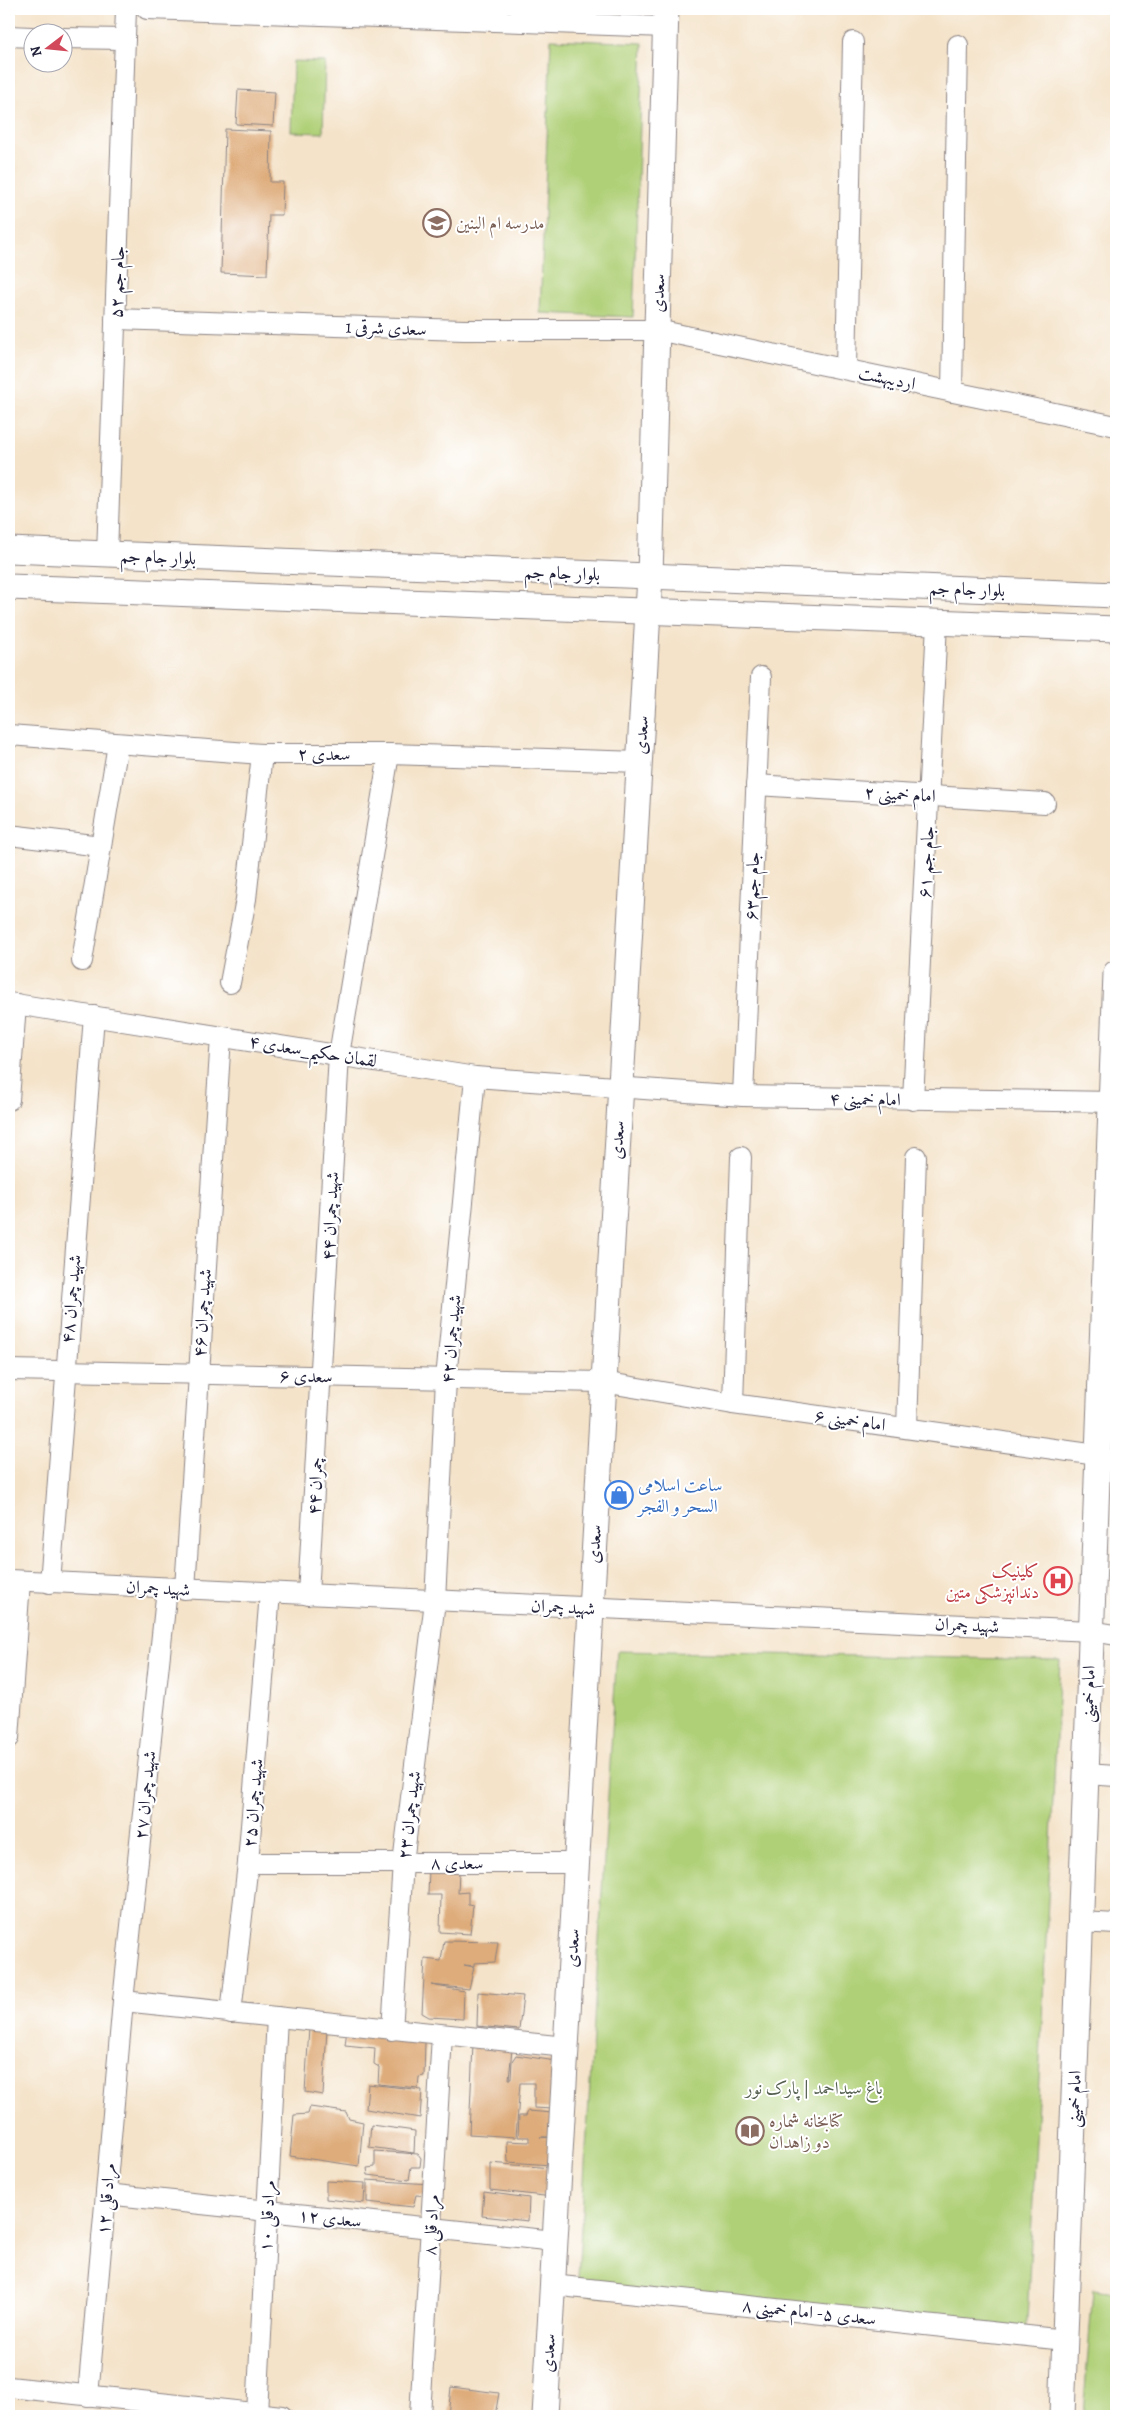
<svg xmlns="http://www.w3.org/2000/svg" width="1125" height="2425" font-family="Alegreya,Amiri,serif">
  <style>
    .green { fill: #b0d078; stroke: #69795a }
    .building { fill: #deac7a }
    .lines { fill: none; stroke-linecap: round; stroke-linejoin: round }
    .minor-casing { stroke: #8b8282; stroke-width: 22 }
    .major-casing { stroke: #8b8282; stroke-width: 27 }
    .minor { stroke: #fff; stroke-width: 20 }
    .major { stroke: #fff; stroke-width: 25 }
    .labels { text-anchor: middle; stroke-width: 4; stroke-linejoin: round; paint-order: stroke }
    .education-label { font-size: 18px; fill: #785e54; stroke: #fff; text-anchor: start }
    .street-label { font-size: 18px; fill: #22223b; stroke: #fff }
    .shop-label { font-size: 18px; fill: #366cbe; stroke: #fff; text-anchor: start }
    .health-label { font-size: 18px; fill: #be3a42; stroke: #fff; text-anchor: end }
    .park-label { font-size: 18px; fill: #545f50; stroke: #fff }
  </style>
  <rect width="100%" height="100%" fill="#fff"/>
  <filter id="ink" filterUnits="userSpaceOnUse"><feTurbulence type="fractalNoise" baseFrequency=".02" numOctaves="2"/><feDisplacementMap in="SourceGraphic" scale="10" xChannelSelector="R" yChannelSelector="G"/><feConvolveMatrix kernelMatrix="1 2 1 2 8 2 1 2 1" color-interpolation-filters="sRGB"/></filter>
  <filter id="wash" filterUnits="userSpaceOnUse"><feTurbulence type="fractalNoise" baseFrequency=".0096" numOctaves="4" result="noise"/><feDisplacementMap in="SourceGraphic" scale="20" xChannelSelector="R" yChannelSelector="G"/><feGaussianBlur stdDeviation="1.12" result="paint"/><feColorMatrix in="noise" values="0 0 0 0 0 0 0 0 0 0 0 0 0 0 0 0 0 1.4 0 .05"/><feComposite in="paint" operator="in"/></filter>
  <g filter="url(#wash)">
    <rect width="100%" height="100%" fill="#f4e3c9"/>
    <g class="green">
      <path d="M551,39L643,43L633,317L540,313Z"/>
      <path d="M293,61L325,62L323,133L291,132Z"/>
      <path d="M617,1651L1060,1660L1026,2340L577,2293Z"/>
      <path d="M1093,2289L1116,2292V2416H1083Z"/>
    </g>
    <g id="blocks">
      <g class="building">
        <path d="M238,90L275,92L273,126L236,124Z"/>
        <path d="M225,129L271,131L270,182H283L282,215H269L267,275L221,273Z"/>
        <path d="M429,1869L459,1871L458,1893L468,1892V1904L473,1905L470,1934L440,1932L441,1895H428Z"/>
        <path d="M444,1941L498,1942L495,1962L474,1963V1966L464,1965L474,1967L469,1989L431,1985L464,1991L463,2019L429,2017L422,2013L425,1959L441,1961Z"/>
        <path d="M478,1992L523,1996L519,2030L477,2026Z"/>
        <path d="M309,2028L327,2029L323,2095L305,2092Z"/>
        <path d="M347,2030L425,2042L424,2076L419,2077L418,2088L378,2084L379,2067L374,2064L375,2048L345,2045Z"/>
        <path d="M473,2044L512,2049L509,2079H511L512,2061L516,2055L556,2061L553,2109L534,2108V2083H520L516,2137L469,2134Z"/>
        <path d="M368,2084L422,2090L420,2118L366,2109Z"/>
        <path d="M310,2107L346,2112L349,2119L363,2122L359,2166L290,2156L294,2115L308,2114Z"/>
        <path d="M528,2111L553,2113L551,2137H540L552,2138L551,2165L508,2162L507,2141L529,2142V2137H518L519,2116H526Z"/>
        <path d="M371,2125L415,2131L414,2153L369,2147Z"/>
        <path d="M375,2151L418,2154L421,2158L420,2167H411L409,2180L368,2175L367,2168L375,2167Z"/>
        <path d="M490,2163L552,2168L553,2197L490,2190Z"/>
        <path d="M367,2180L430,2184L429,2196L416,2195L413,2207L367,2202Z"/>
        <path d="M326,2181L365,2183L364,2203L326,2199Z"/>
        <path d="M484,2192L529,2198L528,2221L482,2216Z"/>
        <path d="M451,2387L499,2393L495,2416H448Z"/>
      </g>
    </g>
  </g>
  <g filter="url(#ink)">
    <use href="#blocks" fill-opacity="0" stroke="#8b8282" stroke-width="1"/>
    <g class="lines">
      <defs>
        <g id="minor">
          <path d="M147,9L666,27"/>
          <path d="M9,36L32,37"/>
          <path d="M62,38L125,39"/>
          <path d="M115,319L464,330H657L1116,426"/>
          <path d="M846,369L853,42"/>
          <path d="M952,392L958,45"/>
          <path d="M107,555L126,9"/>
          <path d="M9,735L262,754H389L640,762"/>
          <path d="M756,785L1045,803"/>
          <path d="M9,835L101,846"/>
          <path d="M82,961L118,744"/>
          <path d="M230,983L246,899L262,754"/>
          <path d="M9,1003L475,1077L743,1096L1116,1102"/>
          <path d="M743,1096L761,677"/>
          <path d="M9,1100L16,1004"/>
          <path d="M913,1100L937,623"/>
          <path d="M9,1370L603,1382L733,1404L1097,1455"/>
          <path d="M733,1404L741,1157"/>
          <path d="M907,1428L916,1157"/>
          <path d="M9,1580L1091,1631L1116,1635"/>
          <path d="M50,1583L94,1016"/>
          <path d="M185,1589L221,1037"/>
          <path d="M308,1595L339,1055L389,754"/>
          <path d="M9,1738L20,1581"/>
          <path d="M1086,1774L1116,1776"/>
          <path d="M248,1863H577"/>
          <path d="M1080,1922L1116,1924"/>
          <path d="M123,2001L566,2047"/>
          <path d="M231,2013L248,1863L270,1593"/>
          <path d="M392,2030L403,1863L435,1601L446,1379L475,1077"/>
          <path d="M106,2194L555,2241"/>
          <path d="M552,2285L1065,2340"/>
          <path d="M9,2387L282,2416"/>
          <path d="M88,2396L123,2001L167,1588"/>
          <path d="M257,2414L277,2017"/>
          <path d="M420,2416L442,2035"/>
        </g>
        <g id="major">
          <path d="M9,550L1116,595"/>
          <path d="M9,587L1116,629"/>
          <path d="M545,2416L650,576L666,9"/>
          <path d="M1062,2416L1116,973"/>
        </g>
      </defs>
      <use href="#minor" class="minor-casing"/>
      <use href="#major" class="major-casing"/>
      <use href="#minor" class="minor"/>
      <use href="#major" class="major"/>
    </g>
  </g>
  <defs>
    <symbol id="school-ring" viewBox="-11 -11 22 22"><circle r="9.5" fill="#fff" stroke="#8d6e63" stroke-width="1.5"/><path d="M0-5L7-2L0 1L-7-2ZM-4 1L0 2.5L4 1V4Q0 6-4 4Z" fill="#8d6e63"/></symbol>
    <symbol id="shop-ring" viewBox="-11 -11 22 22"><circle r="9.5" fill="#fff" stroke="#3f7fe0" stroke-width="1.5"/><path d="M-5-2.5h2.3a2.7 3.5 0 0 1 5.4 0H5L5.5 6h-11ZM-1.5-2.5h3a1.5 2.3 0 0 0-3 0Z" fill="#3f7fe0"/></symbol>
    <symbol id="hospital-ring" viewBox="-11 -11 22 22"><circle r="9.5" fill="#fff" stroke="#e0444e" stroke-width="1.5"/><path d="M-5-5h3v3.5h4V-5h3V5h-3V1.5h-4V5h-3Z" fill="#e0444e"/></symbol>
    <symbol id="library-ring" viewBox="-11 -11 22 22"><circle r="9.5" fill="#fff" stroke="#8d6e63" stroke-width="1.5"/><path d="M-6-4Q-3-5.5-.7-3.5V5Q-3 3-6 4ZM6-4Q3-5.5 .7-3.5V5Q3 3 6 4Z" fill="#8d6e63"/></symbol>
  </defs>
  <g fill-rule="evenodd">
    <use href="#school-ring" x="421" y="207" width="32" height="32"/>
    <use href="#shop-ring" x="603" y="1479" width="32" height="32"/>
    <use href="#hospital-ring" x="1042" y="1565" width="32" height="32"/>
    <use href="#library-ring" x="734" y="2115" width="32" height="32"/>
  </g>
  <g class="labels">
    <g class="education-label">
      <text x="456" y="229">مدرسه ام البنین</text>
      <text x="769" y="2127">کتابخانه شماره<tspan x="769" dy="21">دو زاهدان</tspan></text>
    </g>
    <g class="street-label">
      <text transform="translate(117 282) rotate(-88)" y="6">جام جم ۵۲</text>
      <text transform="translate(658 293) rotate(-88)" y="6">سعدی</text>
      <text transform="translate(386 328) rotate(2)" y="6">سعدی شرقی 1</text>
      <text transform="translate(887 378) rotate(12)" y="6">اردیبهشت</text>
      <text transform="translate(158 557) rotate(2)" y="6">بلوار جام جم</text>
      <text transform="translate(562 573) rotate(2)" y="6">بلوار جام جم</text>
      <text transform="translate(967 589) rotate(2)" y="6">بلوار جام جم</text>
      <text transform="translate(641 735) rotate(-87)" y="6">سعدی</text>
      <text x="324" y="760">سعدی ۲</text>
      <text transform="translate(900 794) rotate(3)" y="6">امام خمینی ۲</text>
      <text transform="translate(926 862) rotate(-87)" y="6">جام جم ۶۱</text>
      <text transform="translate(752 886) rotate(-88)" y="6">جام جم۶۳</text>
      <text transform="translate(313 1051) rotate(9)" y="6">لقمان حکیم_سعدی ۴</text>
      <text transform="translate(865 1099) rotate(1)" y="6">امام خمینی ۴</text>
      <text transform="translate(617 1140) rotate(-87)" y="6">سعدی</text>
      <text transform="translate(330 1216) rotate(-87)" y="6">شهید چمران ۴۴</text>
      <text transform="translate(71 1299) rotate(-85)" y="6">شهید چمران ۴۸</text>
      <text transform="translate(202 1313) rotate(-86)" y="6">شهید چمران ۴۶</text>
      <text transform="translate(451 1339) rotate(-85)" y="6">شهید چمران ۴۲</text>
      <text transform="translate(306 1376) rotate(1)" y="6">سعدی ۶</text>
      <text transform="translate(850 1420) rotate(8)" y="6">امام خمینی ۶</text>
      <text transform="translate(315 1486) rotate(-87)" y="6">چمران ۴۴</text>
      <text transform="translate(594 1544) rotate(-87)" y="6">سعدی</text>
      <text transform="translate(158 1588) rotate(3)" y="6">شهید چمران</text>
      <text transform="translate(563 1607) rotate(3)" y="6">شهید چمران</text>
      <text transform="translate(967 1625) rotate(3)" y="6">شهید چمران</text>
      <text transform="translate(1088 1694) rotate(-88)" y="6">امام خمینی</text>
      <text transform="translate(145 1795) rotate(-84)" y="6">شهید چمران ۲۷</text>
      <text transform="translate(253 1803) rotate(-85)" y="6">شهید چمران ۲۵</text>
      <text transform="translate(409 1815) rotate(-83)" y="6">شهید چمران ۲۳</text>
      <text x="457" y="1869">سعدی ۸</text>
      <text transform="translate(572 1948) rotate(-87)" y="6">سعدی</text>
      <text transform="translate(1074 2099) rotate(-88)" y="6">امام خمینی</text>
      <text transform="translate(106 2199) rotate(-85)" y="6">مراد قلی ۱۲</text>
      <text transform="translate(267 2216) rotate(-87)" y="6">مراد قلی ۱۰</text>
      <text transform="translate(330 2218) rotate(6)" y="6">سعدی ۱۲</text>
      <text transform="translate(431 2225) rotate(-87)" y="6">مراد قلی ۸</text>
      <text transform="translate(809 2312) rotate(6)" y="6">سعدی ۵- امام خمینی ۸</text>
      <text transform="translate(548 2353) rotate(-87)" y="6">سعدی</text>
    </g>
    <g class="shop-label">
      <text x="638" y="1491">ساعت اسلامی<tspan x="638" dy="21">السحر و الفجر</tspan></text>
    </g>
    <g class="health-label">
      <text x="1039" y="1577">کلینیک<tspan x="1039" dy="21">دندانپزشکی متین</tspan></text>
    </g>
    <g class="park-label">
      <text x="814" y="2094">باغ سیداحمد | پارک نور</text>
    </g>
  </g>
  <rect width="1125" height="2425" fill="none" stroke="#fff" stroke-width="30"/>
  <g transform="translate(48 48) rotate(254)"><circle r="24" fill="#ffffff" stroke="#a7a7b1"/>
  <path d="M0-4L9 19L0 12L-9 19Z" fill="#d1495b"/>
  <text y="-8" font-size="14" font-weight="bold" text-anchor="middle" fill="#22223b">N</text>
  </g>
</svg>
